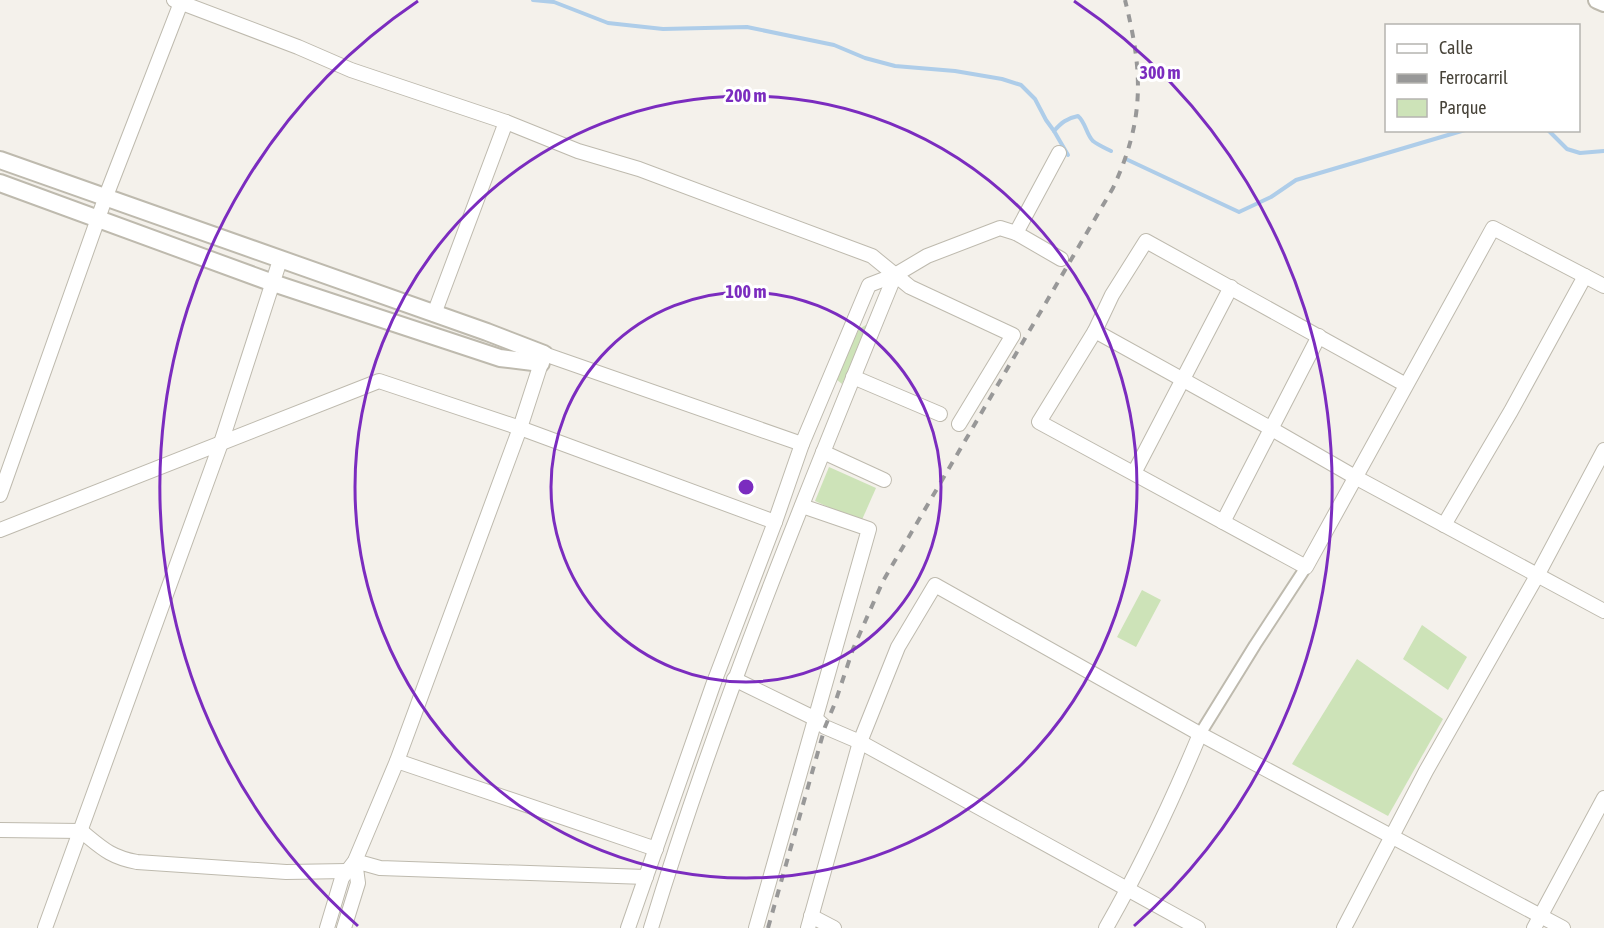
<svg xmlns="http://www.w3.org/2000/svg" width="1604" height="928" font-family="'Asap Condensed',sans-serif">
  <style>
    .green { fill: #cde3b8 }
    .lines { fill: none; stroke-linecap: round; stroke-linejoin: round }
    .stream { stroke: #aecde9; stroke-width: 4 }
    .pedestrian-casing { stroke: #bebaae; stroke-width: 14 }
    .minor-casing { stroke: #bebaae; stroke-width: 16 }
    .tertiary-casing { stroke: #bebaae; stroke-width: 20 }
    .pedestrian { stroke: #fff; stroke-width: 10 }
    .minor { stroke: #fff; stroke-width: 14 }
    .tertiary { stroke: #fff; stroke-width: 16 }
    .rail { stroke: #989898; stroke-width: 4; stroke-dasharray: 8 8; stroke-linecap: butt }
    .ring { fill: none; stroke: #7b2cbf; stroke-width: 3 }
    .centre { fill: #7b2cbf; stroke: #fff; stroke-width: 3 }
    .ring-label { font-size: 18px; text-anchor: middle; font-weight: bold; fill: #7b2cbf; stroke: #fff; stroke-width: 6; stroke-linejoin: round; paint-order: stroke }
  </style>
  <rect width="100%" height="100%" fill="#f4f1eb"/>
  <g class="green">
    <path d="M866,325L867,329L842,384L836,379L859,329Z"/>
    <path d="M829,467L876,488L861,522L815,501Z"/>
    <path d="M1142,590L1161,600L1136,647L1117,637Z"/>
    <path d="M1422,625L1467,657L1448,690L1403,659Z"/>
    <path d="M1357,659L1443,719L1388,816L1292,764Z"/>
  </g>
  <g class="lines">
    <g class="stream">
      <path d="M533,0L554,2L608,23L663,29L747,27L834,45L865,58L895,66L955,71L1002,79L1021,85L1035,99L1046,120L1054,131C1061,123 1067,118 1078,116C1086,123 1086,134 1093,141C1098,145 1105,148 1111,151"/>
      <path d="M1548,130L1567,149L1580,153L1604,151"/>
      <path d="M1054,131L1068,155"/>
      <path d="M1128,160L1239,212L1271,197L1296,180L1465,130"/>
    </g>
    <defs>
      <path id="pedestrian" d="M1200,734L1255,645L1306,567"/>
      <g id="minor">
        <path d="M174,0L298,47L351,70L506,122L578,151L639,169L872,256L910,287L1013,335L959,424"/>
        <path d="M1016,233L1059,153"/>
        <path d="M434,314L506,122"/>
        <path d="M1095,331L1270,428L1355,477L1604,611"/>
        <path d="M853,377L940,414"/>
        <path d="M1406,385L1146,241L1112,295L1095,331L1039,422L1306,567L1493,228L1604,286"/>
        <path d="M823,452L884,480"/>
        <path d="M1134,473L1231,287"/>
        <path d="M0,495L106,196L182,0"/>
        <path d="M1223,522L1319,336"/>
        <path d="M1444,525L1511,411L1585,276"/>
        <path d="M0,530L379,381L520,428L775,522"/>
        <path d="M734,679L816,719L825,727L860,742L1198,928"/>
        <path d="M397,761L656,849"/>
        <path d="M0,830L81,831C102,848 110,857 137,862L286,872L347,871"/>
        <path d="M811,916L834,928"/>
        <path d="M45,928L221,443L280,260"/>
        <path d="M327,928L342,878L355,861L397,761L520,428L544,354L802,444"/>
        <path d="M344,928L358,883L355,861L380,868L646,877"/>
        <path d="M628,928L713,685L775,522L802,444L869,285L895,275L927,256L1000,228L1016,233L1061,259"/>
        <path d="M651,928C719,705 807,490 895,275"/>
        <path d="M756,928L869,529L802,506"/>
        <path d="M808,928L860,742L898,647L935,585L1200,734L1563,928"/>
        <path d="M1106,928C1142,865 1172,801 1200,734"/>
        <path d="M1344,928L1426,771L1538,574L1604,450"/>
        <path d="M1534,928L1604,798"/>
      </g>
      <g id="tertiary">
        <path d="M1597,0L1604,3"/>
        <path d="M0,160L487,332L544,354"/>
        <path d="M0,183L273,283L500,358L541,363"/>
      </g>
    </defs>
    <use href="#pedestrian" class="pedestrian-casing"/>
    <use href="#minor" class="minor-casing"/>
    <use href="#tertiary" class="tertiary-casing"/>
    <use href="#pedestrian" class="pedestrian"/>
    <use href="#minor" class="minor"/>
    <use href="#tertiary" class="tertiary"/>
    <path class="rail" d="M768,928L825,727L835,703L853,649L883,581L1113,188C1145,119 1143,72 1125,0"/>
  </g>
  <g class="ring">
    <circle cx="746" cy="487" r="195"/>
    <circle cx="746" cy="487" r="391"/>
    <path d="M358 926A586 586 0 0 1 418 1M1074 1A586 586 0 0 1 1134 926"/>
  </g>
  <circle cx="746" cy="487" r="9" class="centre"/>
  <g class="ring-label">
    <text x="1160" y="79">300 m</text>
    <text x="746" y="102">200 m</text>
    <text x="746" y="298">100 m</text>
  </g>
  <rect x="1385" y="24" width="195" height="108" fill="#ffffff" stroke="#b5b4b0" stroke-width="1.5"/>
  <rect x="1397" y="44" width="30" height="9" fill="#ffffff" stroke="#b5b4b0" stroke-width="1.5"/>
  <text x="1439" y="54" font-size="18" fill="#474339">Calle</text>
  <rect x="1397" y="74" width="30" height="9" fill="#989898" stroke="#b5b4b0" stroke-width="1.5"/>
  <text x="1439" y="84" font-size="18" fill="#474339">Ferrocarril</text>
  <rect x="1397" y="99" width="30" height="18" fill="#cde3b8" stroke="#b5b4b0" stroke-width="1.5"/>
  <text x="1439" y="114" font-size="18" fill="#474339">Parque</text>
</svg>
